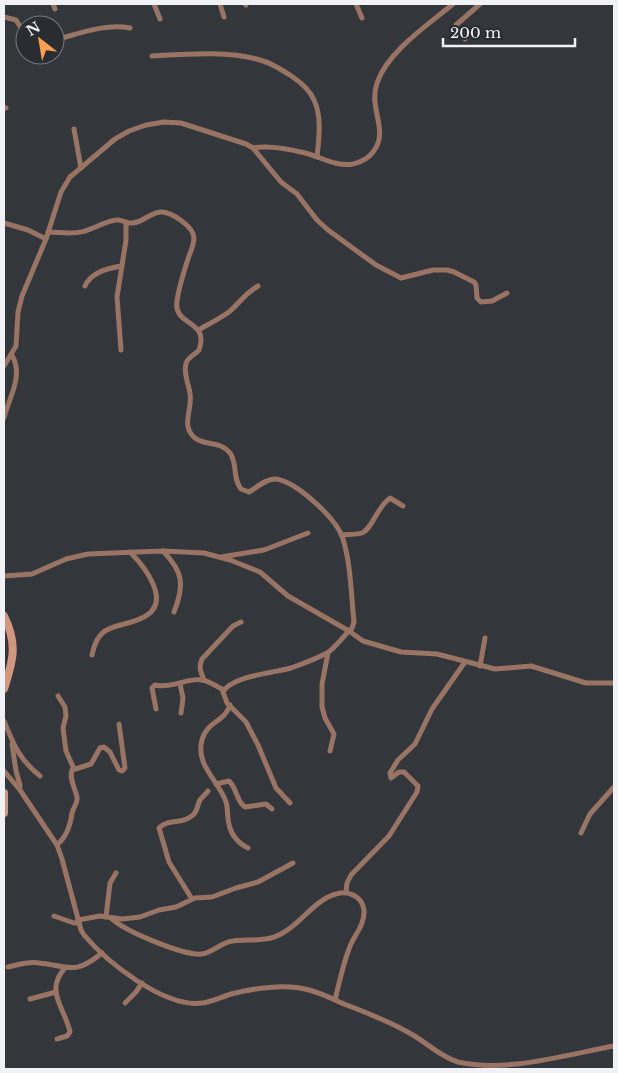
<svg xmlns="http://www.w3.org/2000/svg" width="618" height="1073" font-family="'Libre Baskerville',serif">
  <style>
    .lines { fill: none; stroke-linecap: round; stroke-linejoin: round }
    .street { stroke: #997465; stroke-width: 5 }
    .secondary { stroke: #d1977e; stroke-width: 8 }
  </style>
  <rect width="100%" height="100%" fill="#33363b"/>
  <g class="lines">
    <g class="street">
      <path d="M53,4L55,9"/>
      <path d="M154,4L160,19"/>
      <path d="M220,4L224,17"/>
      <path d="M245,4L246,5"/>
      <path d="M356,4L362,18"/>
      <path d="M4,17L16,20L21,28L25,41"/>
      <path d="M465,39L457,29L456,25L480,4"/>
      <path d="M55,40C78,34 105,23 130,28"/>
      <path d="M152,56C185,54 232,50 263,61C273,64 282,70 290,75C299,81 310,90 314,100C322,116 319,139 317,157"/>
      <path d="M4,107L6,108"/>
      <path d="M74,129L81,168"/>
      <path d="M253,148L281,182L297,194L317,220L328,230L376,265L401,278L433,270H447L454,272L474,282L476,285L477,298L481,302L492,301L507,293"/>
      <path d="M4,223L28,230L46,239"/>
      <path d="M85,286C91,272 108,268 122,266"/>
      <path d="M198,330C209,324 219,319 229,312C241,302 243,295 258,286"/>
      <path d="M121,350L117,297L126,240V222"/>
      <path d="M4,366L16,346L18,312L22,296L46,239L61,192L70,177L115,139L129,131L146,125L164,122L181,123L246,144L253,148C269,145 289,149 305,153C321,157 336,167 353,164C361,162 368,159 373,152C390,131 368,109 377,83C388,51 429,24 453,4"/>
      <path d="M4,418C9,397 24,376 12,355"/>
      <path d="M341,535C348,534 356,535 362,533C372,529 377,507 390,498L403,506"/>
      <path d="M163,551C183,572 185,584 174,612"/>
      <path d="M221,557L264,550L308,533"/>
      <path d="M4,576L32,574L66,559L88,554L163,551L204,553L230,560L260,572L288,596L349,631L352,628L354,622C351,594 351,565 343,539C337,519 297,482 276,479C267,478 256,488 249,492L241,489C232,478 238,464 230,453C219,440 205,446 195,438C180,426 193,409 190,394C189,384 183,374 186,364C187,357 195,355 199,350C210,319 173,327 177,301C179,286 184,271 189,256C191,251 194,244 194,238C194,227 171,211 160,212C150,213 142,223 132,223C127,224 123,220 118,220C107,220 96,228 85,231C73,235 60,232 48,232"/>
      <path d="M328,653L322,684V707L325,718L334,734L330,751"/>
      <path d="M92,655C99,620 119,630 144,617C173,602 144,566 130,552"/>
      <path d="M480,666L485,638"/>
      <path d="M204,680C201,672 198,668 202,659L233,626L241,622"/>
      <path d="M180,684L183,698L181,713"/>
      <path d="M58,696L65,707L66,716L63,728L66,751L74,769"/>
      <path d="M230,705C225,722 207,721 202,740C195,765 219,781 226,802C228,807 227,812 228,818C229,831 236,842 248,848"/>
      <path d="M156,709L152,688L155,685C171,689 190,677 202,680C210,681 217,687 224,690"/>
      <path d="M4,721C14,745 19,759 40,776"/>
      <path d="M12,744L16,771L20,785V790"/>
      <path d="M4,771L20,790L57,845L62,859L81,930L84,935C107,962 164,1008 202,1003C212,1002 221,997 231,994C255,988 285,983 309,990C321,993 333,999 344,1004C368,1013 391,1022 413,1035C428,1044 441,1057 458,1062C507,1073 565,1055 614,1046"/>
      <path d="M216,784L229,781C237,788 236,801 245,807L266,804L272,809"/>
      <path d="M290,803L276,788L258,745L246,722L227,703L223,692C232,676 273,673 291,668C302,664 316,659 327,653C335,648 342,638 349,631L363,641L401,652L437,654L495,669L531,666L586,683H614"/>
      <path d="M581,833L590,814L614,787"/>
      <path d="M57,845C67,836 70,826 72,813C73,807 78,804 77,797C75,788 69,779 72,770L91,764L100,748L104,747L110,752L119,770L122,771L125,768L119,724"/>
      <path d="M346,892L347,883L351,875L389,836L417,792L418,786L404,772H399L391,778L390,773L398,760L415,744L432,709L465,662"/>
      <path d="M192,899L169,862L159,828C169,818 182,825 193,815C198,811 197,805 200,800C202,797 206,794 208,791"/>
      <path d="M54,916L74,923H79"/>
      <path d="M106,917L110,883L116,873"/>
      <path d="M111,918C124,931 184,956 202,954C213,953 221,942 233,941C249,939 267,942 281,934C301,924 314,900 336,894C348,890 362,896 364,910C365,926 353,936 349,949C343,965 339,983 335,1000"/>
      <path d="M78,920L100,916L122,919L140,917L159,910L176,907L195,898L212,897L236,888L258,882L293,863"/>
      <path d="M8,967C17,965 29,961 39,963C69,966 74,976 102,953"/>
      <path d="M30,999L56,992"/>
      <path d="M125,1003L136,992L142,983"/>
      <path d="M57,1039L67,1036L70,1032C65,1008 44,991 65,968"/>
    </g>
    <g class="secondary">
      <path d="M4,616C18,644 13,661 4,689"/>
      <path d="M4,793V813"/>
    </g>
  </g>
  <rect width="618" height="1073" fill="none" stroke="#f0f2f6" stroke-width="10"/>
  <g transform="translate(40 40) rotate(329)"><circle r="24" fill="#292c31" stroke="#797b80"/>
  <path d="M0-4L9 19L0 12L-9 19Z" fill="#fa9f4f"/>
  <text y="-8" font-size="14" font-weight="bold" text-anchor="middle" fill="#f0f2f6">N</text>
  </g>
  <path d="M443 38v8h132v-8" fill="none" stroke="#f0f2f6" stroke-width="2.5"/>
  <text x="450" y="38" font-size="15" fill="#f0f2f6" stroke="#292c31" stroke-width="4" paint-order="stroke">200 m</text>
</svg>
